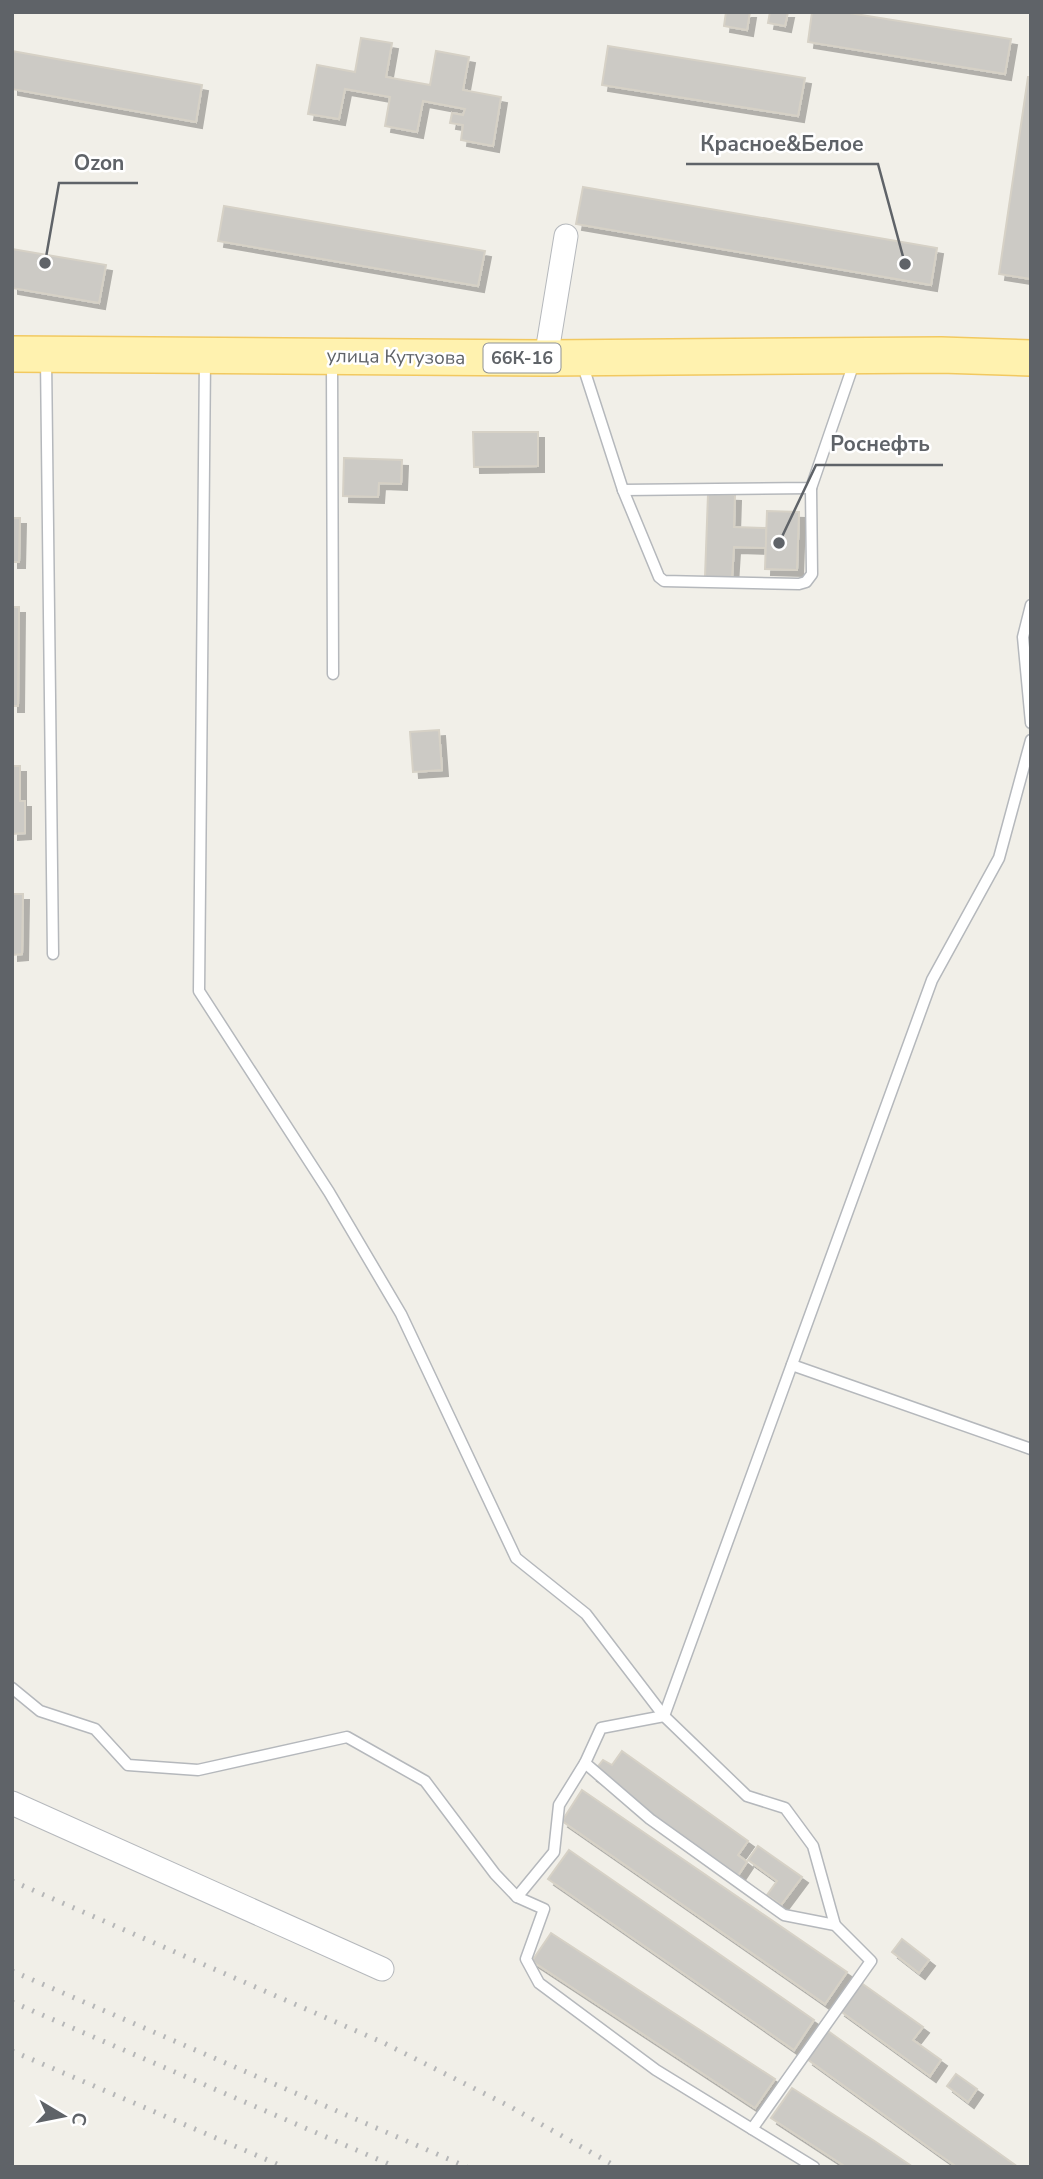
<svg xmlns="http://www.w3.org/2000/svg" width="1043" height="2179" font-family="'Nunito Sans',sans-serif">
  <style>
    .building { fill: #cccac5; stroke: #d6d1c6; stroke-width: 2; filter: url(#shadow) }
    .lines { fill: none; stroke-linecap: round; stroke-linejoin: round }
    .service-casing { stroke: #b5b8bc; stroke-width: 13 }
    .minor-casing { stroke: #b5b8bc; stroke-width: 25 }
    .primary-casing { stroke: #f2c960; stroke-width: 38 }
    .service { stroke: #fff; stroke-width: 10 }
    .minor { stroke: #fff; stroke-width: 23 }
    .primary { stroke: #fff2af; stroke-width: 35 }
    .rail { stroke: #b6b7b8; stroke-width: 5; stroke-dasharray: 2 9; stroke-linecap: butt }
    .labels { text-anchor: middle; stroke-width: 5; stroke-linejoin: round; paint-order: stroke }
    .shield { fill: #fff; stroke: #8f9295; stroke-width: 2 }
    .shield-label { font-size: 18px; font-weight: bold; fill: #5f6368 }
    .street-label { font-size: 19px; fill: #5f6368; stroke: #fff }
    .leader { fill: none; stroke: #5f6368; stroke-width: 2.5 }
    .callout-dot { fill: #5f6368; stroke: #fff; stroke-width: 2.5 }
    .callout-label { font-size: 21px; text-anchor: middle; font-weight: bold; fill: #5f6368; stroke: #fff; stroke-width: 5; stroke-linejoin: round; paint-order: stroke }
  </style>
  <defs>
    <filter id="shadow"><feDropShadow dx="6" dy="6" stdDeviation="0" flood-color="#0004"/></filter>
  </defs>
  <rect width="100%" height="100%" fill="#f1efe8"/>
  <g class="building">
    <path d="M726,12H750L747,30L724,26Z"/>
    <path d="M770,12H788L785,26L768,23Z"/>
    <path d="M812,12H843L1011,39L1005,74L808,42Z"/>
    <path d="M361,38L392,43L386,77L430,85L436,51L469,57L463,90L501,97L493,146L461,140L463,125L450,123L452,113L463,115L465,109L423,101L417,132L385,126L390,97L345,89L339,119L308,114L317,65L355,72Z"/>
    <path d="M608,46L805,78L798,116L602,85Z"/>
    <path d="M12,51L202,85L196,122L12,89Z"/>
    <path d="M1028,77H1031V279L999,274Z"/>
    <path d="M583,187L937,248L931,285L576,224Z"/>
    <path d="M224,206L485,251L478,286L218,241Z"/>
    <path d="M12,249L106,265L99,303L12,288Z"/>
    <path d="M473,432H538V466L474,467Z"/>
    <path d="M344,458L402,460L401,484L379,483L378,497L343,496Z"/>
    <path d="M708,494L735,495L734,527L766,528V548L734,547L732,578L705,577Z"/>
    <path d="M767,511L799,512L797,570L765,569Z"/>
    <path d="M12,518H20L19,562H12Z"/>
    <path d="M12,607H19L18,706H12Z"/>
    <path d="M439,730L442,770L413,772L410,732Z"/>
    <path d="M12,766H20V801H25V833L12,834Z"/>
    <path d="M12,894H23L22,954L12,955Z"/>
    <path d="M622,1751L748,1841L738,1855L747,1862L737,1877L591,1775L603,1760L612,1765Z"/>
    <path d="M582,1790L847,1972L825,2004L562,1821Z"/>
    <path d="M758,1846L802,1877L781,1905L767,1895L777,1881L748,1860Z"/>
    <path d="M569,1850L814,2020L794,2050L548,1879Z"/>
    <path d="M551,1933L775,2079L755,2108L532,1961Z"/>
    <path d="M902,1939L929,1960L919,1973L892,1952Z"/>
    <path d="M860,1982L923,2027L913,2040L941,2060L930,2076L839,2010Z"/>
    <path d="M828,2031L1018,2167H957L934,2151L807,2059Z"/>
    <path d="M956,2074L977,2089L968,2102L947,2086Z"/>
    <path d="M792,2088L873,2140L913,2167H846L771,2118Z"/>
  </g>
  <g class="lines">
    <defs>
      <g id="service">
        <path d="M46,358L53,954"/>
        <path d="M205,358L199,991L329,1192L401,1314L516,1558L586,1614L664,1716L747,1796L785,1808L813,1846L835,1925"/>
        <path d="M332,362L333,674"/>
        <path d="M582,363L623,490L811,488L855,360"/>
        <path d="M623,490L659,577L664,581L799,584L806,582L812,574L811,488"/>
        <path d="M1031,605L1023,637L1031,723"/>
        <path d="M792,1365L1031,1449"/>
        <path d="M12,1688L40,1711L95,1729L128,1765L198,1770L347,1737L425,1781L495,1874L517,1897L554,1852L559,1805L585,1763L601,1728L664,1716L932,980L999,858L1031,740"/>
        <path d="M585,1763L650,1819L784,1915L835,1925L871,1961L752,2129"/>
        <path d="M517,1897L544,1909L526,1959L539,1983L656,2070L814,2167"/>
      </g>
      <g id="minor">
        <path d="M546,358L566,236"/>
        <path d="M12,1803L382,1969"/>
      </g>
      <path id="primary" d="M12,354L546,358L941,355L1031,358"/>
    </defs>
    <use href="#service" class="service-casing"/>
    <use href="#minor" class="minor-casing"/>
    <use href="#primary" class="primary-casing"/>
    <use href="#service" class="service"/>
    <use href="#minor" class="minor"/>
    <use href="#primary" class="primary"/>
    <g class="rail">
      <path d="M12,1881L384,2043L509,2106L617,2167"/>
      <path d="M12,1971L467,2167"/>
      <path d="M12,2002L396,2167"/>
      <path d="M12,2051L284,2167"/>
    </g>
  </g>
  <g class="labels">
    <rect class="shield" x="483.5" y="343.5" width="77" height="29" rx="5"/>
    <g class="shield-label">
      <text x="522" y="364">66К-16</text>
    </g>
    <g class="street-label">
      <text transform="translate(396 356) rotate(1)" y="7">улица Кутузова</text>
    </g>
  </g>
  <path class="leader" d="M905 264L878 164H686M45 263L59 183H138M779 543L816 465H943"/>
  <g class="callout-dot">
    <circle cx="905" cy="264" r="7"/>
    <circle cx="45" cy="263" r="7"/>
    <circle cx="779" cy="543" r="7"/>
  </g>
  <g class="callout-label">
    <text x="782" y="151">Красное&amp;Белое</text>
    <text x="99" y="170">Ozon</text>
    <text x="880" y="451">Роснефть</text>
  </g>
  <rect width="1043" height="2179" fill="none" stroke="#5f6368" stroke-width="28"/>
  <g transform="translate(63 2116) rotate(100)" stroke="#ffffff" stroke-width="5" paint-order="stroke">
  <path d="M0-5L12 26L0 18L-12 26Z" fill="#5f6368"/>
  <text y="-10" font-size="19" font-weight="bold" text-anchor="middle" fill="#5f6368">С</text>
  </g>
</svg>
